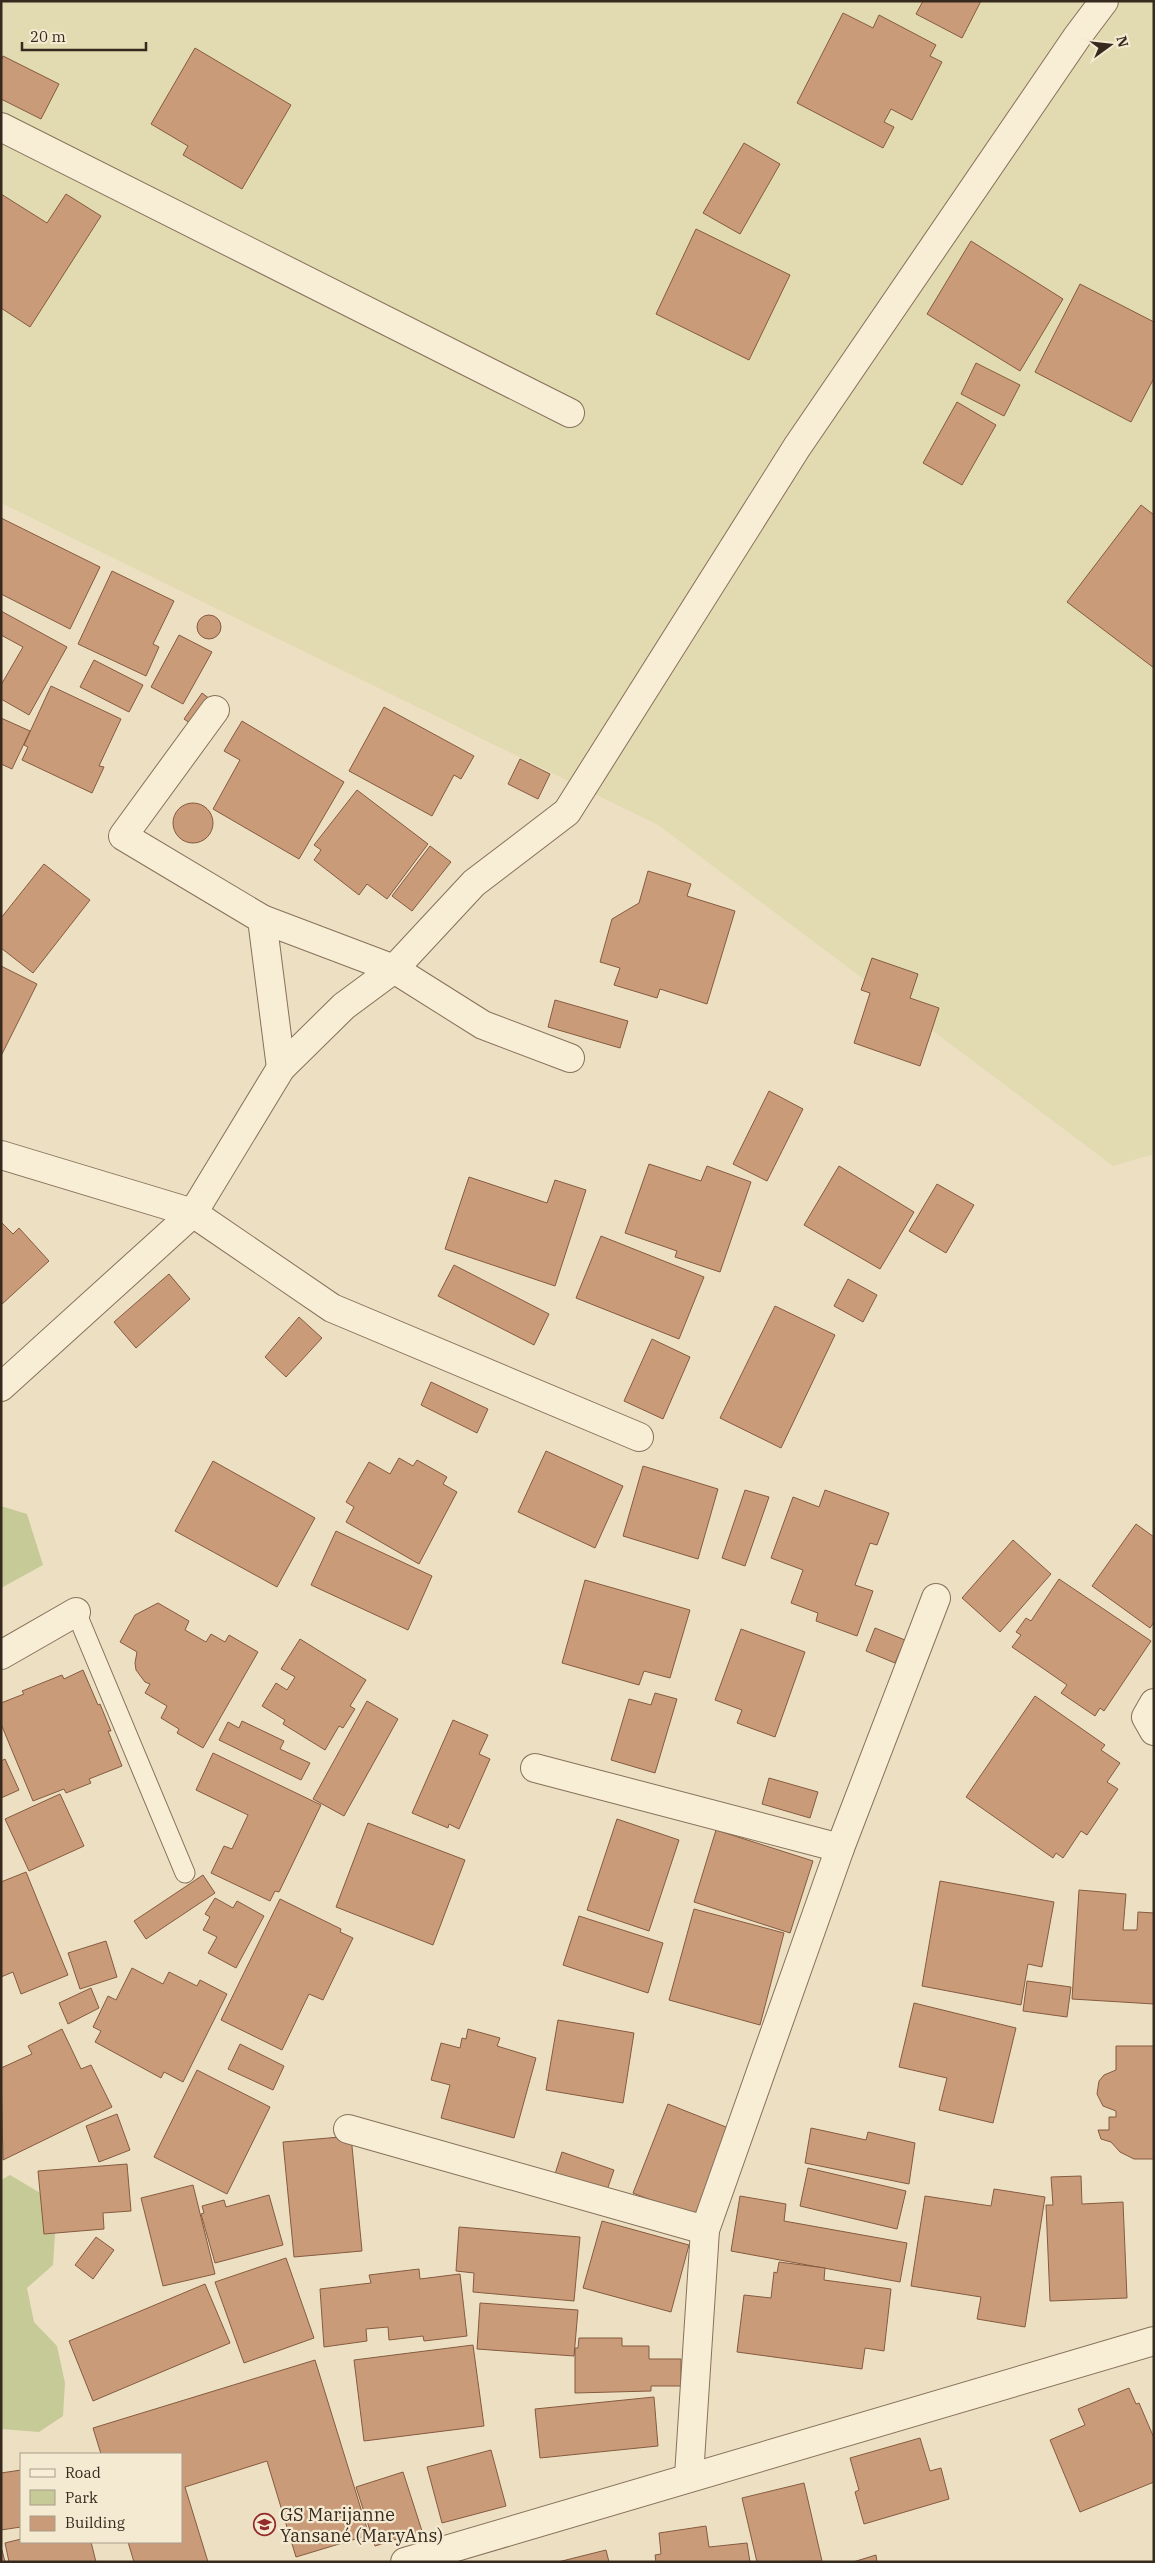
<svg xmlns="http://www.w3.org/2000/svg" width="1155" height="2563" font-family="'IBM Plex Serif',serif">
  <style>
    .farmland { fill: #e2dab0 }
    .green { fill: #c5ca97 }
    .building { fill: #ca9b79; stroke: #855b40 }
    .lines { fill: none; stroke-linecap: round; stroke-linejoin: round }
    .lane-casing { stroke: #86715a; stroke-width: 21 }
    .street-casing { stroke: #86715a; stroke-width: 30 }
    .lane { stroke: #f8edd5; stroke-width: 19 }
    .street { stroke: #f8edd5; stroke-width: 28 }
    .labels { text-anchor: middle; stroke-width: 4.5; stroke-linejoin: round; paint-order: stroke }
    .poi-label { font-size: 18px; fill: #362a1e; stroke: #f4ead2; text-anchor: start }
  </style>
  <rect width="100%" height="100%" fill="#ede0c2"/>
  <path class="farmland" d="M1,1H1154V1154L1113,1166L658,825L1,503Z"/>
  <g class="green">
    <path d="M1,1506L27,1514L43,1565L1,1588Z"/>
    <path d="M10,2175L57,2203L53,2265L27,2288L34,2322L57,2346L65,2383L63,2416L39,2432L1,2429V2180Z"/>
  </g>
  <g class="building">
    <path d="M923,1H981L962,38L916,14Z"/>
    <path d="M843,13L873,28L879,15L936,45L930,56L942,62L912,120L891,109L884,122L894,127L883,148L797,103Z"/>
    <path d="M195,48L291,105L242,189L183,155L188,146L151,124Z"/>
    <path d="M3,56L59,84L41,119L1,99V61Z"/>
    <path d="M744,143L780,164L740,234L703,213Z"/>
    <path d="M1,194L47,223L66,194L101,216L30,327L1,308Z"/>
    <path d="M696,229L790,275L749,360L656,314Z"/>
    <path d="M971,241L1063,299L1020,371L927,314Z"/>
    <path d="M1080,284L1154,322V378L1131,422L1035,372Z"/>
    <path d="M976,363L1020,385L1004,416L961,394Z"/>
    <path d="M957,402L996,425L962,485L923,463Z"/>
    <path d="M1141,505L1154,515V668L1067,602Z"/>
    <path d="M1,518L100,567L70,629L1,594Z"/>
    <path d="M112,571L174,601L153,644L159,647L146,676L78,644Z"/>
    <path d="M1,611L67,647L29,715L1,699V685L23,647L1,635Z"/>
    <circle cx="209" cy="627" r="12"/>
    <path d="M179,635L212,652L183,704L151,687Z"/>
    <path d="M94,660L143,685L129,712L80,687Z"/>
    <path d="M51,686L121,719L99,766L104,767L92,793L22,760L28,747L24,745Z"/>
    <path d="M202,693L214,702L197,728L184,719Z"/>
    <path d="M384,707L474,756L461,779L454,775L432,816L349,771Z"/>
    <path d="M1,718L30,731L12,769L1,764Z"/>
    <path d="M242,721L344,782L299,859L213,809L240,760L224,751Z"/>
    <path d="M520,759L550,774L538,799L508,784Z"/>
    <path d="M357,790L428,844L387,899L367,884L359,895L314,860L321,850L314,845Z"/>
    <circle cx="193" cy="823" r="20"/>
    <path d="M430,846L451,862L412,911L392,896Z"/>
    <path d="M44,864L90,900L33,973L1,948V918Z"/>
    <path d="M648,871L691,884L687,896L735,911L707,1004L660,989L657,998L614,985L620,968L600,962L612,919L639,903Z"/>
    <path d="M872,958L918,974L910,998L939,1008L920,1066L854,1043L870,993L861,990Z"/>
    <path d="M1,966L37,984L1,1056Z"/>
    <path d="M555,1000L628,1021L620,1048L548,1027Z"/>
    <path d="M769,1091L803,1109L767,1181L733,1164Z"/>
    <path d="M649,1164L701,1181L707,1166L751,1182L720,1272L675,1257L677,1251L625,1233Z"/>
    <path d="M839,1166L914,1212L880,1269L804,1225Z"/>
    <path d="M469,1177L547,1203L555,1180L586,1190L555,1286L445,1249Z"/>
    <path d="M937,1184L974,1205L946,1253L909,1231Z"/>
    <path d="M1,1222L13,1234L19,1228L49,1261L1,1305Z"/>
    <path d="M601,1236L704,1277L679,1339L576,1298Z"/>
    <path d="M454,1265L549,1314L534,1345L438,1296Z"/>
    <path d="M169,1274L190,1299L136,1348L114,1322Z"/>
    <path d="M848,1279L877,1295L863,1322L834,1306Z"/>
    <path d="M775,1306L835,1335L781,1448L720,1418Z"/>
    <path d="M299,1317L322,1338L286,1377L265,1357Z"/>
    <path d="M652,1339L690,1357L663,1419L624,1401Z"/>
    <path d="M431,1382L488,1409L477,1433L421,1405Z"/>
    <path d="M546,1451L623,1486L595,1548L518,1512Z"/>
    <path d="M399,1458L413,1466L417,1460L447,1477L443,1484L457,1492L419,1564L346,1522L354,1507L346,1502L369,1462L390,1474Z"/>
    <path d="M213,1461L315,1518L277,1587L175,1531Z"/>
    <path d="M643,1466L718,1489L698,1559L623,1536Z"/>
    <path d="M745,1490L769,1497L745,1566L722,1558Z"/>
    <path d="M825,1490L889,1513L877,1545L870,1543L855,1585L873,1591L857,1636L816,1621L818,1613L791,1603L803,1570L771,1558L793,1497L819,1507Z"/>
    <path d="M1136,1524L1154,1537V1622L1150,1628L1092,1586Z"/>
    <path d="M336,1531L432,1576L408,1630L311,1585Z"/>
    <path d="M1013,1540L1051,1574L1000,1632L962,1598Z"/>
    <path d="M1059,1579L1151,1641L1104,1711L1100,1708L1095,1716L1061,1693L1067,1685L1012,1647L1021,1635L1016,1632L1026,1618L1031,1621Z"/>
    <path d="M585,1580L690,1610L670,1678L644,1671L639,1685L562,1663Z"/>
    <path d="M158,1603L189,1621L185,1630L206,1642L211,1634L225,1642L229,1635L258,1652L203,1748L177,1733L179,1729L161,1718L167,1706L145,1693L150,1684L145,1682L136,1670L135,1663L137,1652L120,1642L135,1615Z"/>
    <path d="M875,1628L905,1640L895,1663L866,1651Z"/>
    <path d="M741,1629L805,1652L775,1737L737,1723L742,1710L715,1700Z"/>
    <path d="M300,1639L366,1680L350,1706L355,1709L343,1728L339,1726L325,1750L283,1724L285,1720L262,1706L276,1683L287,1690L295,1677L281,1669Z"/>
    <path d="M83,1670L98,1705L100,1704L111,1731H108L122,1766L89,1779L91,1783L66,1793L64,1789L33,1801L1,1724V1703L24,1694L22,1691L62,1675L64,1679Z"/>
    <path d="M655,1693L677,1699L655,1773L611,1760L629,1699L651,1705Z"/>
    <path d="M1035,1696L1105,1745L1101,1750L1120,1763L1107,1782L1118,1789L1087,1835L1081,1831L1063,1858L1056,1853L1053,1858L966,1797Z"/>
    <path d="M367,1701L398,1719L344,1816L313,1799Z"/>
    <path d="M453,1720L488,1735L479,1754L490,1759L459,1829L449,1824L448,1828L412,1813Z"/>
    <path d="M242,1721L284,1741L280,1749L310,1763L301,1780L219,1740L228,1722L239,1728Z"/>
    <path d="M213,1753L321,1805L279,1892L275,1891L270,1901L211,1873L224,1846L232,1849L248,1815L196,1790Z"/>
    <path d="M5,1759L19,1790L1,1798V1761Z"/>
    <path d="M769,1778L818,1792L810,1818L762,1804Z"/>
    <path d="M60,1794L84,1846L29,1871L5,1819Z"/>
    <path d="M617,1819L679,1840L649,1931L587,1910Z"/>
    <path d="M368,1823L465,1860L433,1945L336,1907Z"/>
    <path d="M716,1830L813,1861L790,1933L694,1902Z"/>
    <path d="M26,1872L68,1975L21,1994L13,1972L1,1977V1882Z"/>
    <path d="M203,1875L215,1893L146,1939L134,1921Z"/>
    <path d="M940,1881L1054,1902L1042,1967L1028,1964L1021,2005L922,1986Z"/>
    <path d="M1079,1890L1126,1894L1123,1930H1137L1138,1912L1154,1913V2004L1072,1999Z"/>
    <path d="M215,1898L233,1908L237,1901L264,1916L236,1968L208,1953L217,1937L203,1930L210,1917L205,1914Z"/>
    <path d="M280,1899L341,1929L340,1932L353,1938L323,2000L309,1994L282,2050L221,2020Z"/>
    <path d="M694,1909L784,1933L760,2025L669,2000Z"/>
    <path d="M579,1916L663,1943L648,1993L563,1965Z"/>
    <path d="M106,1941L117,1977L80,1989L68,1953Z"/>
    <path d="M132,1968L163,1984L169,1972L197,1986L200,1980L227,1994L183,2082L164,2072L161,2078L95,2042L101,2031L93,2027L108,1996L116,2000Z"/>
    <path d="M1027,1981L1071,1987L1067,2017L1023,2011Z"/>
    <path d="M91,1988L99,2008L68,2024L59,2003Z"/>
    <path d="M914,2003L1016,2028L993,2123L939,2110L947,2078L899,2067Z"/>
    <path d="M558,2020L634,2033L623,2103L546,2090Z"/>
    <path d="M62,2029L81,2069L91,2065L112,2107L3,2160L1,2068L32,2054L28,2046Z"/>
    <path d="M468,2029L500,2038L497,2046L536,2058L514,2138L441,2118L450,2085L431,2080L441,2043L460,2048L462,2038L466,2039Z"/>
    <path d="M240,2044L284,2066L273,2090L228,2069Z"/>
    <path d="M1116,2046H1154V2159H1134L1120,2152L1111,2142L1101,2139L1098,2130H1109V2117H1116V2111L1103,2106L1097,2094L1099,2081L1104,2075L1116,2070Z"/>
    <path d="M197,2070L270,2107L227,2194L154,2157Z"/>
    <path d="M668,2104L731,2129L697,2218L633,2193Z"/>
    <path d="M117,2114L130,2150L99,2162L86,2126Z"/>
    <path d="M811,2128L866,2140L868,2132L915,2143L909,2184L805,2163Z"/>
    <path d="M351,2136L362,2251L294,2257L283,2142Z"/>
    <path d="M562,2152L614,2170L606,2193L555,2174Z"/>
    <path d="M127,2164L131,2211L103,2213L104,2229L44,2234L38,2171Z"/>
    <path d="M808,2168L906,2191L897,2229L800,2206Z"/>
    <path d="M1081,2176L1082,2204L1123,2202L1127,2298L1050,2301L1046,2205H1053L1051,2177Z"/>
    <path d="M193,2185L215,2274L163,2286L141,2198Z"/>
    <path d="M994,2189L1045,2197L1025,2327L977,2319L981,2297L911,2286L925,2196L991,2206Z"/>
    <path d="M269,2195L283,2245L215,2263L201,2214L204,2213L202,2206L224,2200L226,2207Z"/>
    <path d="M740,2196L786,2204L784,2221L907,2243L900,2282L731,2251Z"/>
    <path d="M602,2221L689,2245L671,2312L583,2288Z"/>
    <path d="M459,2227L580,2237L574,2301L473,2292L474,2273L456,2271Z"/>
    <path d="M96,2237L114,2250L93,2279L75,2265Z"/>
    <path d="M286,2258L314,2338L244,2363L215,2282Z"/>
    <path d="M779,2262L825,2268L824,2280L891,2289L884,2351L865,2348L862,2369L737,2352L744,2295L771,2298L774,2272L777,2273Z"/>
    <path d="M419,2269L420,2279L460,2274L467,2336L424,2341L423,2336L389,2340L388,2327L366,2329L367,2341L324,2347L320,2289L371,2283L369,2275Z"/>
    <path d="M205,2284L230,2343L93,2401L69,2341Z"/>
    <path d="M480,2303L578,2310L574,2356L477,2349Z"/>
    <path d="M579,2338H622V2346H649V2359H681V2386H651V2391L575,2393V2348H578Z"/>
    <path d="M473,2345L484,2426L364,2441L354,2360Z"/>
    <path d="M315,2360L369,2535L296,2557L267,2461L185,2487L208,2562H134L128,2542H181V2454H101L93,2428Z"/>
    <path d="M1129,2388L1136,2404L1139,2403L1154,2438V2482L1080,2512L1050,2440L1085,2425L1078,2409Z"/>
    <path d="M654,2397L658,2446L540,2458L535,2409Z"/>
    <path d="M920,2438L930,2471L941,2468L949,2499L864,2524L855,2492L859,2490L850,2458Z"/>
    <path d="M491,2450L506,2506L442,2523L427,2467Z"/>
    <path d="M21,2470V2527L1,2530V2473Z"/>
    <path d="M403,2472L422,2531L375,2546L356,2487Z"/>
    <path d="M804,2483L822,2561L757,2562L742,2498Z"/>
    <path d="M706,2526L709,2547L747,2543L750,2562H656L655,2555L661,2554L659,2533Z"/>
    <path d="M21,2539V2542H91L96,2562H9L5,2543Z"/>
    <path d="M2,2550L5,2562H1Z"/>
    <path d="M606,2550L609,2562H558Z"/>
    <path d="M876,2555L877,2562H853Z"/>
  </g>
  <g class="lines">
    <defs>
      <path id="lane" d="M76,1612L185,1873"/>
      <g id="street">
        <path d="M1,127L570,413"/>
        <path d="M215,710L123,836L262,919L281,1068"/>
        <path d="M262,919L394,969L483,1025L570,1058"/>
        <path d="M1,1155L193,1213L332,1308L639,1437"/>
        <path d="M1,1387L193,1213L281,1068L344,1006L394,969L474,883L567,812L797,447L1077,37L1104,1"/>
        <path d="M1,1655L76,1612"/>
        <path d="M1154,1703L1146,1717L1154,1731"/>
        <path d="M535,1768L840,1848"/>
        <path d="M348,2129L705,2230"/>
        <path d="M689,2476L705,2230L840,1848L936,1598"/>
        <path d="M405,2562L1154,2341"/>
      </g>
    </defs>
    <use href="#lane" class="lane-casing"/>
    <use href="#street" class="street-casing"/>
    <use href="#lane" class="lane"/>
    <use href="#street" class="street"/>
  </g>
  <defs>
    <symbol id="school-ring" viewBox="-11 -11 22 22"><circle r="9.5" fill="#f4ead2" stroke="#942b2c" stroke-width="1.5"/><path d="M0-5L7-2L0 1L-7-2ZM-4 1L0 2.5L4 1V4Q0 6-4 4Z" fill="#942b2c"/></symbol>
  </defs>
  <g fill-rule="evenodd">
    <use href="#school-ring" x="252" y="2512" width="25" height="25"/>
  </g>
  <g class="labels">
    <g class="poi-label">
      <text x="280" y="2521">GS Marijanne<tspan x="280" dy="21">Yansané (MaryAns)</tspan></text>
    </g>
  </g>
  <rect width="1155" height="2563" fill="none" stroke="#362a1e" stroke-width="5"/>
  <rect x="20" y="2453" width="162" height="90" fill="#f4ead2" stroke="#a89d8a"/>
  <rect x="30" y="2469" width="25" height="8" fill="#f8edd5" stroke="#a89d8a"/>
  <text x="65" y="2478" font-size="15" fill="#362a1e">Road</text>
  <rect x="30" y="2490" width="25" height="15" fill="#c5ca97" stroke="#a89d8a"/>
  <text x="65" y="2503" font-size="15" fill="#362a1e">Park</text>
  <rect x="30" y="2516" width="25" height="15" fill="#ca9b79" stroke="#a89d8a"/>
  <text x="65" y="2528" font-size="15" fill="#362a1e">Building</text>
  <g transform="translate(1110 45) rotate(75)" stroke="#f4ead2" stroke-width="4" paint-order="stroke">
  <path d="M0-4L9 19L0 12L-9 19Z" fill="#362a1e"/>
  <text y="-8" font-size="14" font-weight="bold" text-anchor="middle" fill="#362a1e">N</text>
  </g>
  <path d="M22 42v8h124v-8" fill="none" stroke="#362a1e" stroke-width="2.5"/>
  <text x="30" y="42" font-size="15" fill="#362a1e" stroke="#f4ead2" stroke-width="4" paint-order="stroke">20 m</text>
</svg>
